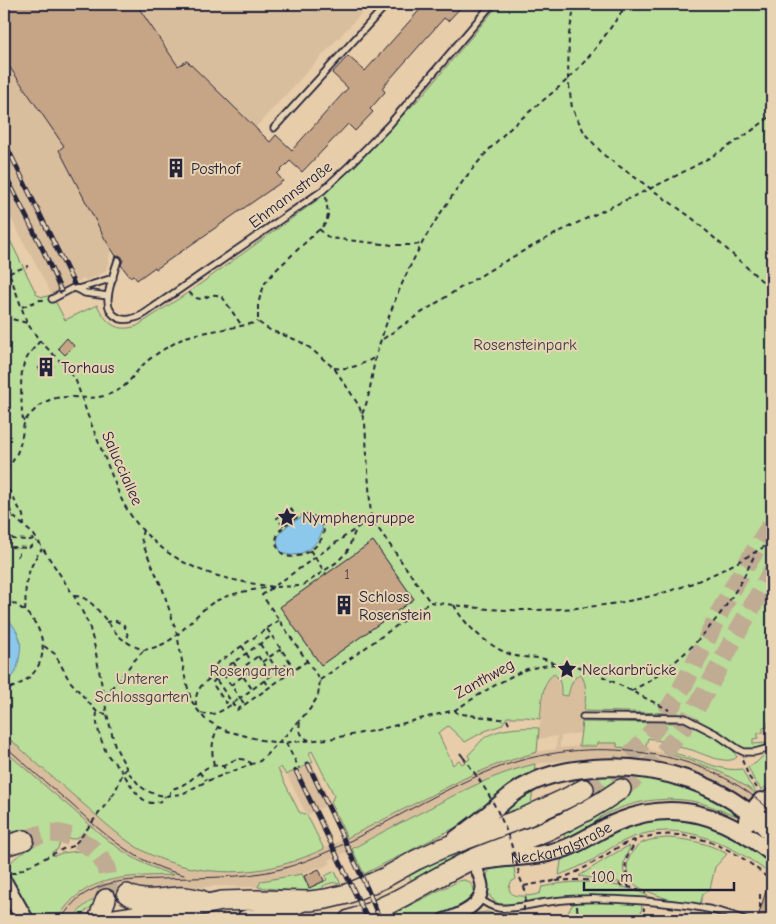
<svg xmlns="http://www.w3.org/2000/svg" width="776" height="924" font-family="'Comic Neue',sans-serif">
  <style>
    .built { fill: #d9be9d }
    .green { fill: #b9de99; stroke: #6e806a; fill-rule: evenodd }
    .water { fill: #8cc8ec; stroke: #6286a5 }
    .building { fill: #c6a587; stroke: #22223b }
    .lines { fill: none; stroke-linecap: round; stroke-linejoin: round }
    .primary-tunnel { stroke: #c0ab93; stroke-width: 19; stroke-dasharray: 19 9; stroke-linecap: butt }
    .lane-casing { stroke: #22223b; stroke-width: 9 }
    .street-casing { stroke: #22223b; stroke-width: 15 }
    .secondary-casing { stroke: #22223b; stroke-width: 20 }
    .primary-casing { stroke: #22223b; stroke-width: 22 }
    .path { stroke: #22223b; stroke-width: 2; stroke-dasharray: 5 4; stroke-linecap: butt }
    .lane { stroke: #e8d3b2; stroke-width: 5.5 }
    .street { stroke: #e8d3b2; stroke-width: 11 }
    .secondary { stroke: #e8d3b2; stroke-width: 16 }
    .primary { stroke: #e8d3b2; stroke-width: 19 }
    .tram { stroke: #22223b; stroke-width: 1 }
    .rail-casing { stroke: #22223b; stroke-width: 5 }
    .rail { stroke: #e8d3b2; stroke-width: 3; stroke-dasharray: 9; stroke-linecap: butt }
    .path-bridge { stroke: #22223b; stroke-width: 2; stroke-dasharray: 5 4; stroke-linecap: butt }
    .labels { text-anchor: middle; stroke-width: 4; stroke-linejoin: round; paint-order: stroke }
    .number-label { font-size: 14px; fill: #4b434e }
    .poi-label { font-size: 16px; fill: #22223b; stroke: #e8d3b2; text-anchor: start }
    .street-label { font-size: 16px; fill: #22223b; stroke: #e8d3b2 }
    .park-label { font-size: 16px; fill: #393e49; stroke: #e8d3b2 }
  </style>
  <rect width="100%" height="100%" fill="#e7cda9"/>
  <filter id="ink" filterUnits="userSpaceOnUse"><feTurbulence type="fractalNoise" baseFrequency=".02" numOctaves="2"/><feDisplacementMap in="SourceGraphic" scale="10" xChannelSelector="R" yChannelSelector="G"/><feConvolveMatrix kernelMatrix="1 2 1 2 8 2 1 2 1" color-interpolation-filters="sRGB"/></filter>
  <g filter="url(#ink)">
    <g class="built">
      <path d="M136,4H370L255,128L187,61L178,65Z"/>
      <path d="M4,59L64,146L59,151L105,239L111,249L106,271L86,281L85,278L52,295L4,205Z"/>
      <path d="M553,674H555L558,678L561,695L568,696L573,680L577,675L580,674L584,679L586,689L585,698L581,733L561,736L560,748L579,746H596V743H617V747L645,749L663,753L691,760L714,768L743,783L758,795L752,800L747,801L727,788L716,783L645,762L598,758L567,760L535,764L502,774L460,792L375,836L352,849L329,860L331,863L321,868L318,867L302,874L261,881L258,887L216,886L144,891V888L115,891L103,895L90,901L78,911L72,920H57L67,904L75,897L95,885L123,877L172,875L140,862L112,844L4,750V734L119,835L179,865L224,872L256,870L292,862L319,851L364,830L465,778L496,765L537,752L556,749L557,736L538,739L545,687L549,677Z"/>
      <path d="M312,763L331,803L307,815L287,775Z"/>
    </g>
    <g class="green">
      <path d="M499,4H772V722H768V727L763,728V733H758V738L753,739V744L767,743L768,745C759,745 753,751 745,749C734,746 727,737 718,732C703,723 688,715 671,713L584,711C585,700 589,684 580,674C572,678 570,688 568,696L561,695C561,687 561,679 554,674C541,682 542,705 540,719L526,717H507L502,725L485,731L465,742L448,726L438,733L453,765L459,760L462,764L470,759L468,755C474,750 477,745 482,740C494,728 523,727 539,728L537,752L496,765L465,778L347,838L331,803L334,795L312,751L309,753L313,762L286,775L281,767L278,769L299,812L307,815L324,849C310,855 296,861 281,865C238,877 188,873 147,853C122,840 102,820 81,802C55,780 30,757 4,734V681L13,676L20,638L4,613V228L37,295L43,297L52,295L65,320L97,305C106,322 115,333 137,326L189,292L319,199L421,97ZM304,517C313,518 318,518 322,527L306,551L296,555L279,549C273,533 290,521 304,517ZM373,541L414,599L321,665L280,607Z"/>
      <path d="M582,722L689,723L725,743L733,750L737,757C728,766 703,754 692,750C683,748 674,746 665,744V742L648,738L645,749L617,747V743H597L596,746H579Z"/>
      <path d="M4,750C26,769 48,789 71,808C103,837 131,863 174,875C127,877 84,873 57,920H34L7,872C8,862 17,856 26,851V848L17,833L4,828ZM79,836L83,839C81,843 83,847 80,851L62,853L54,856L52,852L57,850L62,838L74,839Z"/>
      <path d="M664,751C673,753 682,755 691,758C708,763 724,772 742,769L749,783L758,794V795C729,773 698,761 663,753Z"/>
      <path d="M766,753H769L772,756V780L762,790L754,780L748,767L756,763Z"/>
      <path d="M535,764L534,775L472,819L364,874L352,849C376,835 400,823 424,811C460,792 496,773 535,764Z"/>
      <path d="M628,773L687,784L740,812L737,816C725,812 714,807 701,803C669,795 630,800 601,817C595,822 590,828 584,832C578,837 570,839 564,843L565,829L581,803L589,797L579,781L573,784L574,776Z"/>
      <path d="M533,787L531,805L487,822Z"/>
      <path d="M659,816L706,822L772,858V865L766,871C726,840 673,817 624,841C612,846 602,854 591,861C581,866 570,871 559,875L562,855L609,832Z"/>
      <path d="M502,835L503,840L456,857L411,880L409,876L454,853Z"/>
      <path d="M667,838C688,839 709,843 727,854L715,867L710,889L703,894L700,904C691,903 679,903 670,900C664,898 658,895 652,893C647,891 642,889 637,886C620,875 627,850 644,842C651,839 659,839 667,838Z"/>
      <path d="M629,846L630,848C624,858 621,868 626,879L624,883L579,876L617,852Z"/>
      <path d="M513,863L516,879L511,882L509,888C510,891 510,893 514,895C520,897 535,896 540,893L542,887C555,884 568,882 581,882C602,882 634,887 652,898L612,896H573L557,897L510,904H499L492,899L488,893L487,877L488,872L493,868Z"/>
      <path d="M335,871L341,885C334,881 330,883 323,886V890L300,892L258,887L261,881L302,874L309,888L327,880L325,876Z"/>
      <path d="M464,880L469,882L474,888V892L469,902L447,915L425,920H381L442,889L459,881Z"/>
      <path d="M144,888V891C120,895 93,898 78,920H72C88,895 116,889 144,888Z"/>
      <path d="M579,902H612L642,904L641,917L632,916L631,919H619L610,917L604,918L590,917L567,919V915L572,905Z"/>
      <path d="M487,912L500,916L493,920H457L471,914Z"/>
    </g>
    <g class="water">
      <path d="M308,516C339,520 313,557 290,555C286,555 282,553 280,550C269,534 295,518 308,516Z"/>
      <path d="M4,613C10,621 18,631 20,640C22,647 18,670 14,675C11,678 7,680 4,681Z"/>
      <path d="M590,917L604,918L611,917L619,919L641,920H553C565,918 577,918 590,917Z"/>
    </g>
    <g class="building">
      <path d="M4,4H136L178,66L187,61L270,142L276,135L292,150L348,88L332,73L348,56L365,71L425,4H464L448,21L444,18L382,88L385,92L370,109L373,112L355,131L348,124L302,172L290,161L277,174L283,181L156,269L155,267L137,280L133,275L130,277L121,265L123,260L122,257L119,255L116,256L105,239L59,150L64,146L4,59Z"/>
      <path d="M67,338L74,346L65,355L58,348Z"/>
      <path d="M47,359L54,366L45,376L38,368Z"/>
      <path d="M373,541L414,599L321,665L280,607Z"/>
      <path d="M319,869L324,881L309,888L304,876Z"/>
      <path d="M766,891L772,893V920H757Z"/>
    </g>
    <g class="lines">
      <g class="primary-tunnel">
        <path d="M584,789C605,775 626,761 643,742C678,705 698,656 720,612C736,581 754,552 772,523"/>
        <path d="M621,789C638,776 655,763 669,746C694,716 711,682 729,648C743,622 758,596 772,571"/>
        <path d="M24,840C32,837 41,834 50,833C72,833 99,847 106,868C109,879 108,889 106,899"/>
      </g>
      <defs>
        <g id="lane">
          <path d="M274,128L387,4"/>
          <path d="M118,260C114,272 109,286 108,298C107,314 119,323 134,318C140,317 146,313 151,309L322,191L350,165L389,125L492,4"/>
          <path d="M78,289L85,293L108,296"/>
          <path d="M52,299L73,288L78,289L113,278"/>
          <path d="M583,717L685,718L718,735L738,749L744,752H755L766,749L772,750"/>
          <path d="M762,800L772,789"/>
          <path d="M479,898C485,903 491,907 499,908C510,910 537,903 548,902C580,897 613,899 644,901C679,904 713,907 745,920"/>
        </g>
        <path id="street" d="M443,920C459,915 483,906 482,886C481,878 477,870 474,863"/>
        <g id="secondary">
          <path d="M747,821L756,818L770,810"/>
          <path d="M747,822L751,813L761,801"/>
          <path d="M455,840C467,831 479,822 491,812C504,801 515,790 531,783C550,773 572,770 593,768C659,763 728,784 772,835"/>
          <path id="s1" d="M479,862C508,856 538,858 566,848C585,841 601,828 620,821C679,798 725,817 772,853"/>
          <path d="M4,883L25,920"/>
        </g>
        <g id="primary">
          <path d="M4,846L24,840"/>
          <path d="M127,894C143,903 160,898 177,897C185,896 193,898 201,900"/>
          <path d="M98,920L106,899"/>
          <path d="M108,920L188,908L222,901L256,900L310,901L326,899L347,894L384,878L416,860L440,849L528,816L567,798L584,789"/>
          <path d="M246,920L269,917L301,902"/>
          <path d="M349,920C392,907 429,880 469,861C493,850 519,842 544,832C571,820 597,806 621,789"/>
        </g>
      </defs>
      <use href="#lane" class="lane-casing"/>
      <use href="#street" class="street-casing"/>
      <use href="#secondary" class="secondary-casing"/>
      <use href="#primary" class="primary-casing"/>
      <g class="path">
        <path d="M575,4L569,34L568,78L572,108L585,134L605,156L692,218L772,290"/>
        <path d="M326,197L328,215L326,223L276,270L265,283L260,297L258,305V322L270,330L299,341L310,348L334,368L349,390L359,406L365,423L371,518L430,602"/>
        <path d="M319,229L329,238L393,245H411L422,244"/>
        <path d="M4,258L27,323L40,341L65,366L76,381L88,416L120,496C138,536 176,564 218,576C236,581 255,584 274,587"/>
        <path d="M9,273L28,266"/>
        <path d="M189,292C203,309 209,287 223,298L242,326"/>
        <path d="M22,307L40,300H45"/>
        <path d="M4,317L27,323"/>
        <path d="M383,339C443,297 505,259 571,226C640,192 713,164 772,115"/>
        <path d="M334,368C350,370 363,364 376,357"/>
        <path d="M362,414C371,396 371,375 376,356C391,304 413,253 444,208C464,178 487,149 514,125C532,109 552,94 569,78C592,56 609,30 627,4"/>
        <path d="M24,421L22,416C22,402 19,377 24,364C27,356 34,348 40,341"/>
        <path d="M4,467C7,471 7,475 4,478"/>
        <path d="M6,469C15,461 20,448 22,436C23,431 23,425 25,421C28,416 34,411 38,407C59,389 81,402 104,396C129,389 129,378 145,363C156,353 171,345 184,338C193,334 204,333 213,331C229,328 244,326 258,322"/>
        <path d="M4,482L23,515L24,526"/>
        <path d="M4,501L14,517L34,535L74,596L83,613L89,625L95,648L107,714L115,746L129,773L140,786L147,791L155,794L165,796L182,794L207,781L260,761L289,732L310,709L318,696L320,680L262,595L371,518"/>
        <path d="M12,514L5,526L13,539L30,540L36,538"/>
        <path d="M304,515C311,515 317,516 321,522C335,541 292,570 279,550C268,534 291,518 304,515Z"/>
        <path d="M283,526L277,518L290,508L297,517"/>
        <path d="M143,530L141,538L144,547L163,590L177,634L185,677L191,700L196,708L205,719L218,727L227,731L261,740L279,743L328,739L373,731L455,710L490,688L512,676L527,669L554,664L576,666L590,670L669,710"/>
        <path d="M6,540L10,547L29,548L37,541"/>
        <path d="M310,550L326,574"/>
        <path d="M17,557L19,554V548"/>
        <path d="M276,587L299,586L305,584L337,562L347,552L356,529"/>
        <path d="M74,596C93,595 107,625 120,637C127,643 135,647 144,650C153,648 162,646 170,640C187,629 199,609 218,600C234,592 254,590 271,587"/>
        <path d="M4,599C52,617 59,676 4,690"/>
        <path d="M454,605C464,626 494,651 516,656C528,659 544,655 554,664"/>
        <path d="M25,611C26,603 25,594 26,586C27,574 34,558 42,549"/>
        <path d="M279,620L209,669L237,710L307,661"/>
        <path d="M106,622L116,621L124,625L128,636L127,642"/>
        <path d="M267,629L290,662L240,698L221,671L271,636"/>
        <path d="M260,644L278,671"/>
        <path d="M44,646L55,654L69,680L97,712L106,714"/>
        <path d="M242,646L251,661"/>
        <path d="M258,656L266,668L253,677L245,666Z"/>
        <path d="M233,662L252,689"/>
        <path d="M262,662L281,649"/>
        <path d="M260,672L269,687"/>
        <path d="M216,679L212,683L226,703L230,700"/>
        <path d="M320,680L430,602C462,606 494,611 525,610C585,610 650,602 705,578C728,568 751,555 772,542"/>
        <path d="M231,685L249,671"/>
        <path d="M631,691C640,686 650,681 658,675C688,653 715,625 734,593C743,580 749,566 756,552"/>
        <path d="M104,695L110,690L134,661L144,650"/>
        <path d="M196,706C194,687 206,681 221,671L216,664"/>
        <path d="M455,710L457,713L462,714L507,720L509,724"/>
        <path d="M97,712C95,725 101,740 106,752C110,760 117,764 121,770C129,781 139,805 156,803C160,802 162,800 165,796"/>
        <path d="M201,713C216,718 228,707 240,698L245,705"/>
        <path d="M300,722C298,730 301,737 309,740"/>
        <path d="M286,743L299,768"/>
        <path d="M460,753L463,757"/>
        <path d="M742,760L749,777L757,788"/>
        <path d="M214,765C211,751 212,740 218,727"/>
        <path d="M223,766C234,760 241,755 252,764"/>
        <path d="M199,772L206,780"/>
        <path d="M112,796C119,787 119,777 126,769"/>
        <path d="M169,796C170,793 170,791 173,789C176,787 181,787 184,784C194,779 200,770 211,766C215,765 219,766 223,766L227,772"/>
        <path d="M11,873H15L63,849L73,846L81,837"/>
        <path d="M520,878L526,892V895"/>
        <path d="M556,881C587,878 617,881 646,893"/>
        <path d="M550,882C568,877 584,869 599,859C607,855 614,849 622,845C676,820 732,843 772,882"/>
        <path d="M524,886L551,881"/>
        <path d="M628,886C629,878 624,871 626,862C627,854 634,848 635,840"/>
        <path d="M760,894V908"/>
        <path d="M577,906L578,918"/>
        <path d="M643,920L644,908"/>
      </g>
      <use href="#lane" class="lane"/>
      <use href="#street" class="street"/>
      <use href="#secondary" class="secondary"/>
      <use href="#primary" class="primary"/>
      <g class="tram">
        <path d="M4,745C26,765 48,785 71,804C106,836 137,864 184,875"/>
        <path d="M4,909L11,920"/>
        <path d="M61,920C68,908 77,897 90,891C113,879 137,880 162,879C201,877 242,879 281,869C315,860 348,842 379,826C419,805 458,782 500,767C550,749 605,745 656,755C700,763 740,781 772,812"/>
      </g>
      <defs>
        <g id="rail">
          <path d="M4,141L74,284"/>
          <path d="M4,172L44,252L61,291"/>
          <path d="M308,764L367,888L380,920"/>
          <path d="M296,771L368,920"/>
        </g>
      </defs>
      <use href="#rail" class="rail-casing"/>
      <use href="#rail" class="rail"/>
      <g class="path-bridge">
        <path d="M463,757C493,797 510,829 520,878"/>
        <path d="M81,837L112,796"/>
        <path d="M522,920L526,895"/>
      </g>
    </g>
  </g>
  <defs>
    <symbol id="building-bare" viewBox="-9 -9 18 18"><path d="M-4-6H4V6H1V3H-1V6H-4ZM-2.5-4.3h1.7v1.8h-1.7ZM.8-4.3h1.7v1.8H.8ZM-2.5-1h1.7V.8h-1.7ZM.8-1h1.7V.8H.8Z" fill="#22223b" stroke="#e8d3b2" stroke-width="2.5" paint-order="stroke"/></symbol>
    <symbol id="sight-bare" viewBox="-9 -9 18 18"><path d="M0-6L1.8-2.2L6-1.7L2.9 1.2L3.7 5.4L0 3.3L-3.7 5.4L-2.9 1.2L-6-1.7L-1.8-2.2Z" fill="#22223b" stroke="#e8d3b2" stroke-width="2.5" paint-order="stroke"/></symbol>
  </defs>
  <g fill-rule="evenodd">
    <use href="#building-bare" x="162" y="154" width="28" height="28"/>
    <use href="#building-bare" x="32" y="353" width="28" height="28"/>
    <use href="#sight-bare" x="273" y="503" width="28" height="28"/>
    <use href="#building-bare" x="330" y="591" width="28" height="28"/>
    <use href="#sight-bare" x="553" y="655" width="28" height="28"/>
  </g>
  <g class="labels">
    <g class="number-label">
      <text x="347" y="579">1</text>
    </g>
    <g class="poi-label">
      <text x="191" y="174">Posthof</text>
      <text x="61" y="373">Torhaus</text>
      <text x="302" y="523">Nymphengruppe</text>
      <text x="359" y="602">Schloss<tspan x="359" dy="18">Rosenstein</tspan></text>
      <text x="582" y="675">Neckarbrücke</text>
    </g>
    <g class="street-label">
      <text transform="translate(290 194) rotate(-37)" y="6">Ehmannstraße</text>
      <text transform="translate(123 468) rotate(66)" y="6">Salucciallee</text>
      <text transform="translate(484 678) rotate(-29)" y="6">Zanthweg</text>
      <text dy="6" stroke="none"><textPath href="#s1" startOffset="85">Neckartalstraße</textPath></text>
    </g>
    <g class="park-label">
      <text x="525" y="350">Rosensteinpark</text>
      <text x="252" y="676">Rosengarten</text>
      <text x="142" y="684">Unterer<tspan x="142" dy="18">Schlossgarten</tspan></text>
    </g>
  </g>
  <rect width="776" height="924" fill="none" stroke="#e8d3b2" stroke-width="20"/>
  <rect x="10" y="10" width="756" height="904" fill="none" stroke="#22223b" stroke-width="2" filter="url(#ink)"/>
  <path d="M584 882v8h150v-8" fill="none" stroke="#22223b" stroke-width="2.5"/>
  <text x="591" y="882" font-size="15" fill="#22223b" stroke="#e8d3b2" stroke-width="4" paint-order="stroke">100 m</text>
</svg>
